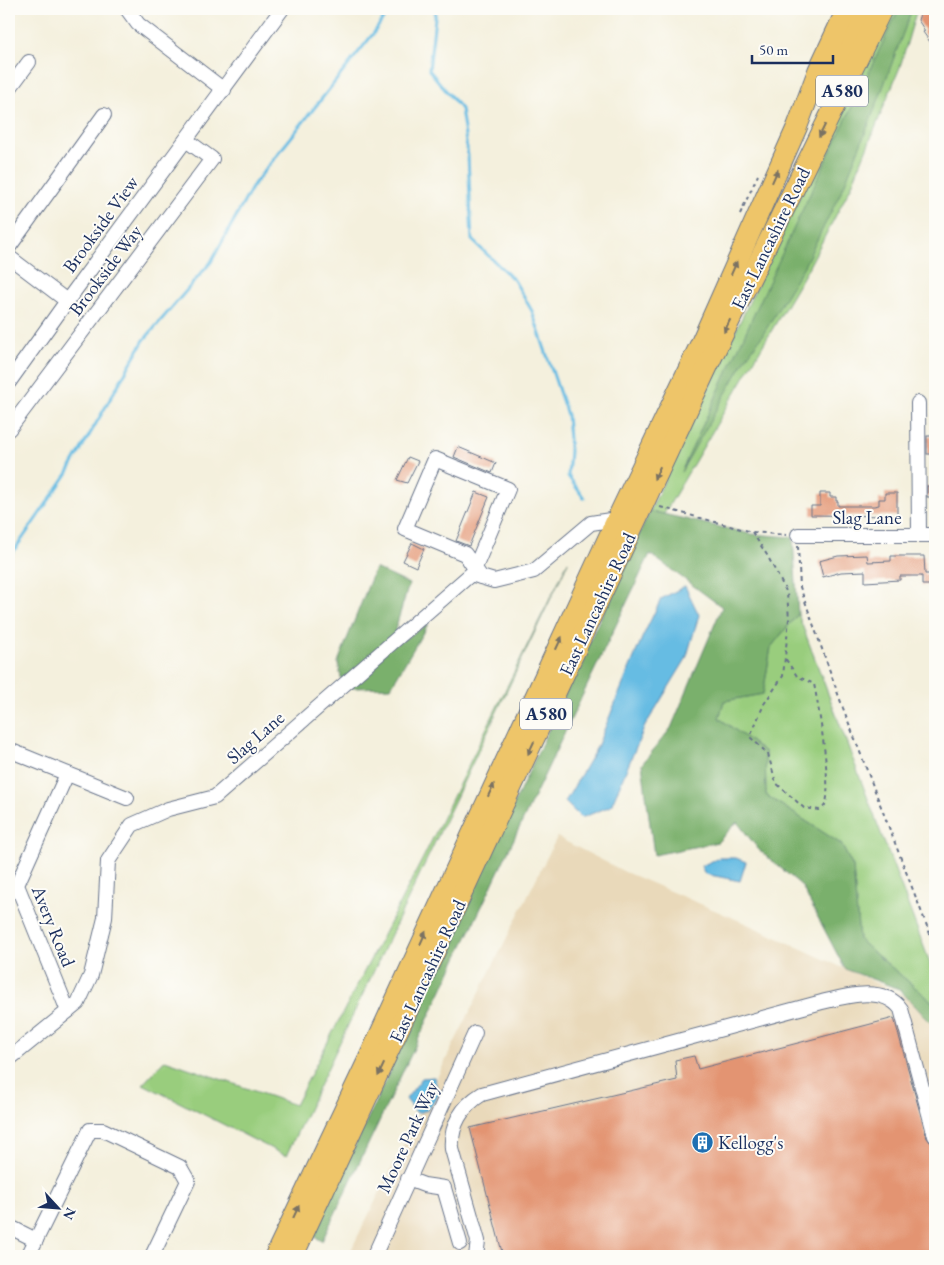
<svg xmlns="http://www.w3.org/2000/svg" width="944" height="1265" font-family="'EB Garamond',serif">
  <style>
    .built { fill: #e9d9ba }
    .green { fill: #99cd7d; stroke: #5a7e6e }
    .forest { fill: #7ab06c; stroke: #4a7065 }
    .water { fill: #66bce3; stroke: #4076a0 }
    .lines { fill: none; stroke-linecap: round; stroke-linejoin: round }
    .stream { stroke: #66bce3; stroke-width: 3 }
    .building { fill: #e39472 }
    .minor-casing { stroke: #67738a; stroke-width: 16 }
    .highway-casing { stroke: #67738a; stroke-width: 22 }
    .path { stroke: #67738a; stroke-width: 2; stroke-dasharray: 4 4; stroke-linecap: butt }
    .minor { stroke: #fff; stroke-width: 14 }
    .highway { stroke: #eec569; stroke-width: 20 }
    .oneway { fill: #7a7263 }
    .labels { text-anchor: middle; stroke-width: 4; stroke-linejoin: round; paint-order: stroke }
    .shield { fill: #fdfcf7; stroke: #5f6c8c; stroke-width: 1 }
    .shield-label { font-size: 18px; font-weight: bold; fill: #1b2f5e }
    .street-label { font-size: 19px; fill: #1b2f5e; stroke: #fdfcf7 }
    .poi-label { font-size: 19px; fill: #1b2f5e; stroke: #fdfcf7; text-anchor: start }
  </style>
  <rect width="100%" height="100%" fill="#fdfcf7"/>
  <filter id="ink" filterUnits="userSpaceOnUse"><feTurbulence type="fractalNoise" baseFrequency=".02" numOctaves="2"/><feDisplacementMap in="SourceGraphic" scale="10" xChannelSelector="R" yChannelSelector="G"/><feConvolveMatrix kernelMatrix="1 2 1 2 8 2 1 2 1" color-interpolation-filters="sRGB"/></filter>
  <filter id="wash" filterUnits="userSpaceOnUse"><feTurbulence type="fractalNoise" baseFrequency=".0096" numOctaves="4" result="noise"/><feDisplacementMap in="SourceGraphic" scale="20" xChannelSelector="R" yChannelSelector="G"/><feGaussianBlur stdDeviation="1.12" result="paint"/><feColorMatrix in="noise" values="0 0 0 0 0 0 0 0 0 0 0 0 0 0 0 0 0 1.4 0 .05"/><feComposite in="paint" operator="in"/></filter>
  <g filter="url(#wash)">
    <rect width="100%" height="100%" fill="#f4f0dd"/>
    <path class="built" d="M557,837L625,872L745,923L935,1010V1256H348Z"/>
    <g class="green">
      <path d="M892,9H917L900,67L851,187L806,272L664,514L650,511L861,67Z"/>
      <path d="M568,562L286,1156L143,1084L165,1060L295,1105L424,856Z"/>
      <path d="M798,614L935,976V1004L859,940L853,867L841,844L766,795L765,752L719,718L724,701L763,694L771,647Z"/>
    </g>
    <g class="forest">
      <path d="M899,9H912L878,101L843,188L804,266L762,336L746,358L681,472L799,217Z"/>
      <path d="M650,511L751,534L793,537L798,614L771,647L763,694L724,701L719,718L765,752L766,795L841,844L853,867L859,940L935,1004V1032L934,1026L899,989L845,969L801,885L759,850L737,822L718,842L654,855L642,764L671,728L722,607L650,554L322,1241L313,1236Z"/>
      <path d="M375,568L409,584L395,630L404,639L428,624L391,687L353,688L341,678L338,662Z"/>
    </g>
    <g class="water">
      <path d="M685,586L699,615L686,659L645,726L611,806L581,818L565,802L597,747L642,638L661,599Z"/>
      <path d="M719,858H736L746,862L740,881L705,874L701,866Z"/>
      <path d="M434,1077L439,1094L428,1110L417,1113L406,1099L422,1078Z"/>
    </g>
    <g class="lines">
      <g class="stream">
        <path d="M436,9L429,70L461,109L468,156L472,240L514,280L532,311L567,415L570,451L568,476L584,498"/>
        <path d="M9,558L67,474L144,340L211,262L254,184L373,34L390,9"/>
      </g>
    </g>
    <g id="blocks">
      <g class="building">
        <path d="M916,9H935V49L923,32L925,31L918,20L920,14Z"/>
        <rect x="927" y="436" width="8" height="18"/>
        <path d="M458,447L496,463L492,473L454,457Z"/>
        <path d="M408,457L418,461L407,483L397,480Z"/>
        <rect x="927" y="486" width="8" height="11"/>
        <path d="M476,492L489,497L469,546L456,541Z"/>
        <path d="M820,493H830V497H836V501H838V506H874L879,505V499H885V493H897V516L811,515V506H820Z"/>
        <path d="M412,543L424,549L416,567L403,561Z"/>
        <path d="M867,555L868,562L891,561V556H924L925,574H931V585H922V576H900V580L865,582V571L841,572L823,577L819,561L838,556Z"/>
        <path d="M894,1018L927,1138L932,1144L935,1157V1256H503L470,1128L677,1080L675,1060L694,1056L698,1069Z"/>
      </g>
    </g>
  </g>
  <g filter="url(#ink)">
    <use href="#blocks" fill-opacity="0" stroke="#67738a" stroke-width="1"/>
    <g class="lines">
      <defs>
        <g id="minor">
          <path d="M127,9L138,24L224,90"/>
          <path d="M9,89L29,62"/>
          <path d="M9,247L104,115"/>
          <path d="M9,257L67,301"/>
          <path d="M9,382L67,301L282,9"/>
          <path d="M918,403L919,535"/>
          <path d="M9,429L212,159L186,140"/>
          <path d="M798,535H935"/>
          <path d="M475,568L508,489L435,459L405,529L465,554L481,577"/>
          <path d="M9,750L127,798"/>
          <path d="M67,774L17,885L68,1011"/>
          <path d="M9,1059L78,1003L91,975L105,918L108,861L132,825L168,809L215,797L471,574L494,581L534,571L591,523L617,519"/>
          <path d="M408,1179L424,1185L444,1188L460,1243"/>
          <path d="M9,1228L14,1229L36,1240"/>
          <path d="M28,1256L90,1130H103L180,1167L188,1181L152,1256"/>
          <path d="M374,1256L475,1033"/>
          <path d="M476,1256L478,1241L452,1149C450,1126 462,1106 482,1094L822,1002C846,996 884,985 901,1009L935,1136"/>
        </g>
        <g id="highway">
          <path d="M828,79L864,9"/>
          <path d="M275,1256L369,1058L617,519L700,345L797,127L818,71L847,9"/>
          <path d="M293,1256L712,357L882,9"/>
        </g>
      </defs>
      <use href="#minor" class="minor-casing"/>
      <use href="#highway" class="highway-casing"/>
      <g class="path">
        <path d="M740,214L758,175"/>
        <path d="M660,507L752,532L786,535"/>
        <path d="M752,532L767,555L787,593L789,619L783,676L764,704L750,737L768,754L776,783L804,808L819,810C821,809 823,808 825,805C833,792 818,703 814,684L797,676L785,658"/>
        <path d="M798,546L800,587L843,708L935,947"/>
      </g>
      <use href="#minor" class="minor"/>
      <use href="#highway" class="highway"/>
    </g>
    <defs><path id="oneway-solid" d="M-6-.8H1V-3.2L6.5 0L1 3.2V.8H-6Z" transform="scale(1.25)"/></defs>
    <g class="oneway">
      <use href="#oneway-solid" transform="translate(822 131) rotate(116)"/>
      <use href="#oneway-solid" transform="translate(775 176) rotate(-66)"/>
      <use href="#oneway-solid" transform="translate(734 268) rotate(-66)"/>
      <use href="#oneway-solid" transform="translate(727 326) rotate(116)"/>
      <use href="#oneway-solid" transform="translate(657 473) rotate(115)"/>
      <use href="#oneway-solid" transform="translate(559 643) rotate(-65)"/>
      <use href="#oneway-solid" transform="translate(531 748) rotate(115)"/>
      <use href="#oneway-solid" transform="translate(491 790) rotate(-65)"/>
      <use href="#oneway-solid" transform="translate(423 938) rotate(-66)"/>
      <use href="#oneway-solid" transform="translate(381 1070) rotate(115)"/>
      <use href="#oneway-solid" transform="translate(296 1212) rotate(-65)"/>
    </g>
  </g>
  <defs>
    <symbol id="building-disc" viewBox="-11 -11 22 22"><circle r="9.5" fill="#1f6fb2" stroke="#fdfcf7"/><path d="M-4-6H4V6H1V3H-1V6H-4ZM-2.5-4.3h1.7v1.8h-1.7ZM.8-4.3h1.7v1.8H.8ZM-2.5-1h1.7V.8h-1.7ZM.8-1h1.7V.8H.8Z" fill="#fff"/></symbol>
  </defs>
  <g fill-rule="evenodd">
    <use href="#building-disc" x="690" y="1130" width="25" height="25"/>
  </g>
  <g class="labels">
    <g class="shield">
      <rect x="816" y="75.5" width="52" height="31" rx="4"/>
      <rect x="520" y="698.5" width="52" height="31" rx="4"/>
    </g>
    <g class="shield-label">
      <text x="842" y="97">A580</text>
      <text x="546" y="720">A580</text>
    </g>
    <g class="street-label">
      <text transform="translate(100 224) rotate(-54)" y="7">Brookside View</text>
      <text transform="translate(770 238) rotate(-64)" y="7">East Lancashire Road</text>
      <text transform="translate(105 270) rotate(-53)" y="7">Brookside Way</text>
      <text x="867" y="524">Slag Lane</text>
      <text transform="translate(597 604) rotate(-65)" y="7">East Lancashire Road</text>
      <text transform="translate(255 737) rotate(-41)" y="7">Slag Lane</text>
      <text transform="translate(54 926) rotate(68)" y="7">Avery Road</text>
      <text transform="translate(427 971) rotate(-65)" y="7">East Lancashire Road</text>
      <text transform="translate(407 1137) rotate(-65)" y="7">Moore Park Way</text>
    </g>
    <g class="poi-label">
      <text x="718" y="1149">Kellogg's</text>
    </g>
  </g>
  <rect width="944" height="1265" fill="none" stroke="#fdfcf7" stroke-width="30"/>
  <g transform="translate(58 1208) rotate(116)" stroke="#fdfcf7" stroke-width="4" paint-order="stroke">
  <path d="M0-4L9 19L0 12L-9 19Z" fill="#1b2f5e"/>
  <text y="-8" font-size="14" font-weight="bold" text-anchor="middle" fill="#1b2f5e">N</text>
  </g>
  <path d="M752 55v8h81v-8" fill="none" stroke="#1b2f5e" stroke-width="2.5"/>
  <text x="759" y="55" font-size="15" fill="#1b2f5e" stroke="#fdfcf7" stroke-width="4" paint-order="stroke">50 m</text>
</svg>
